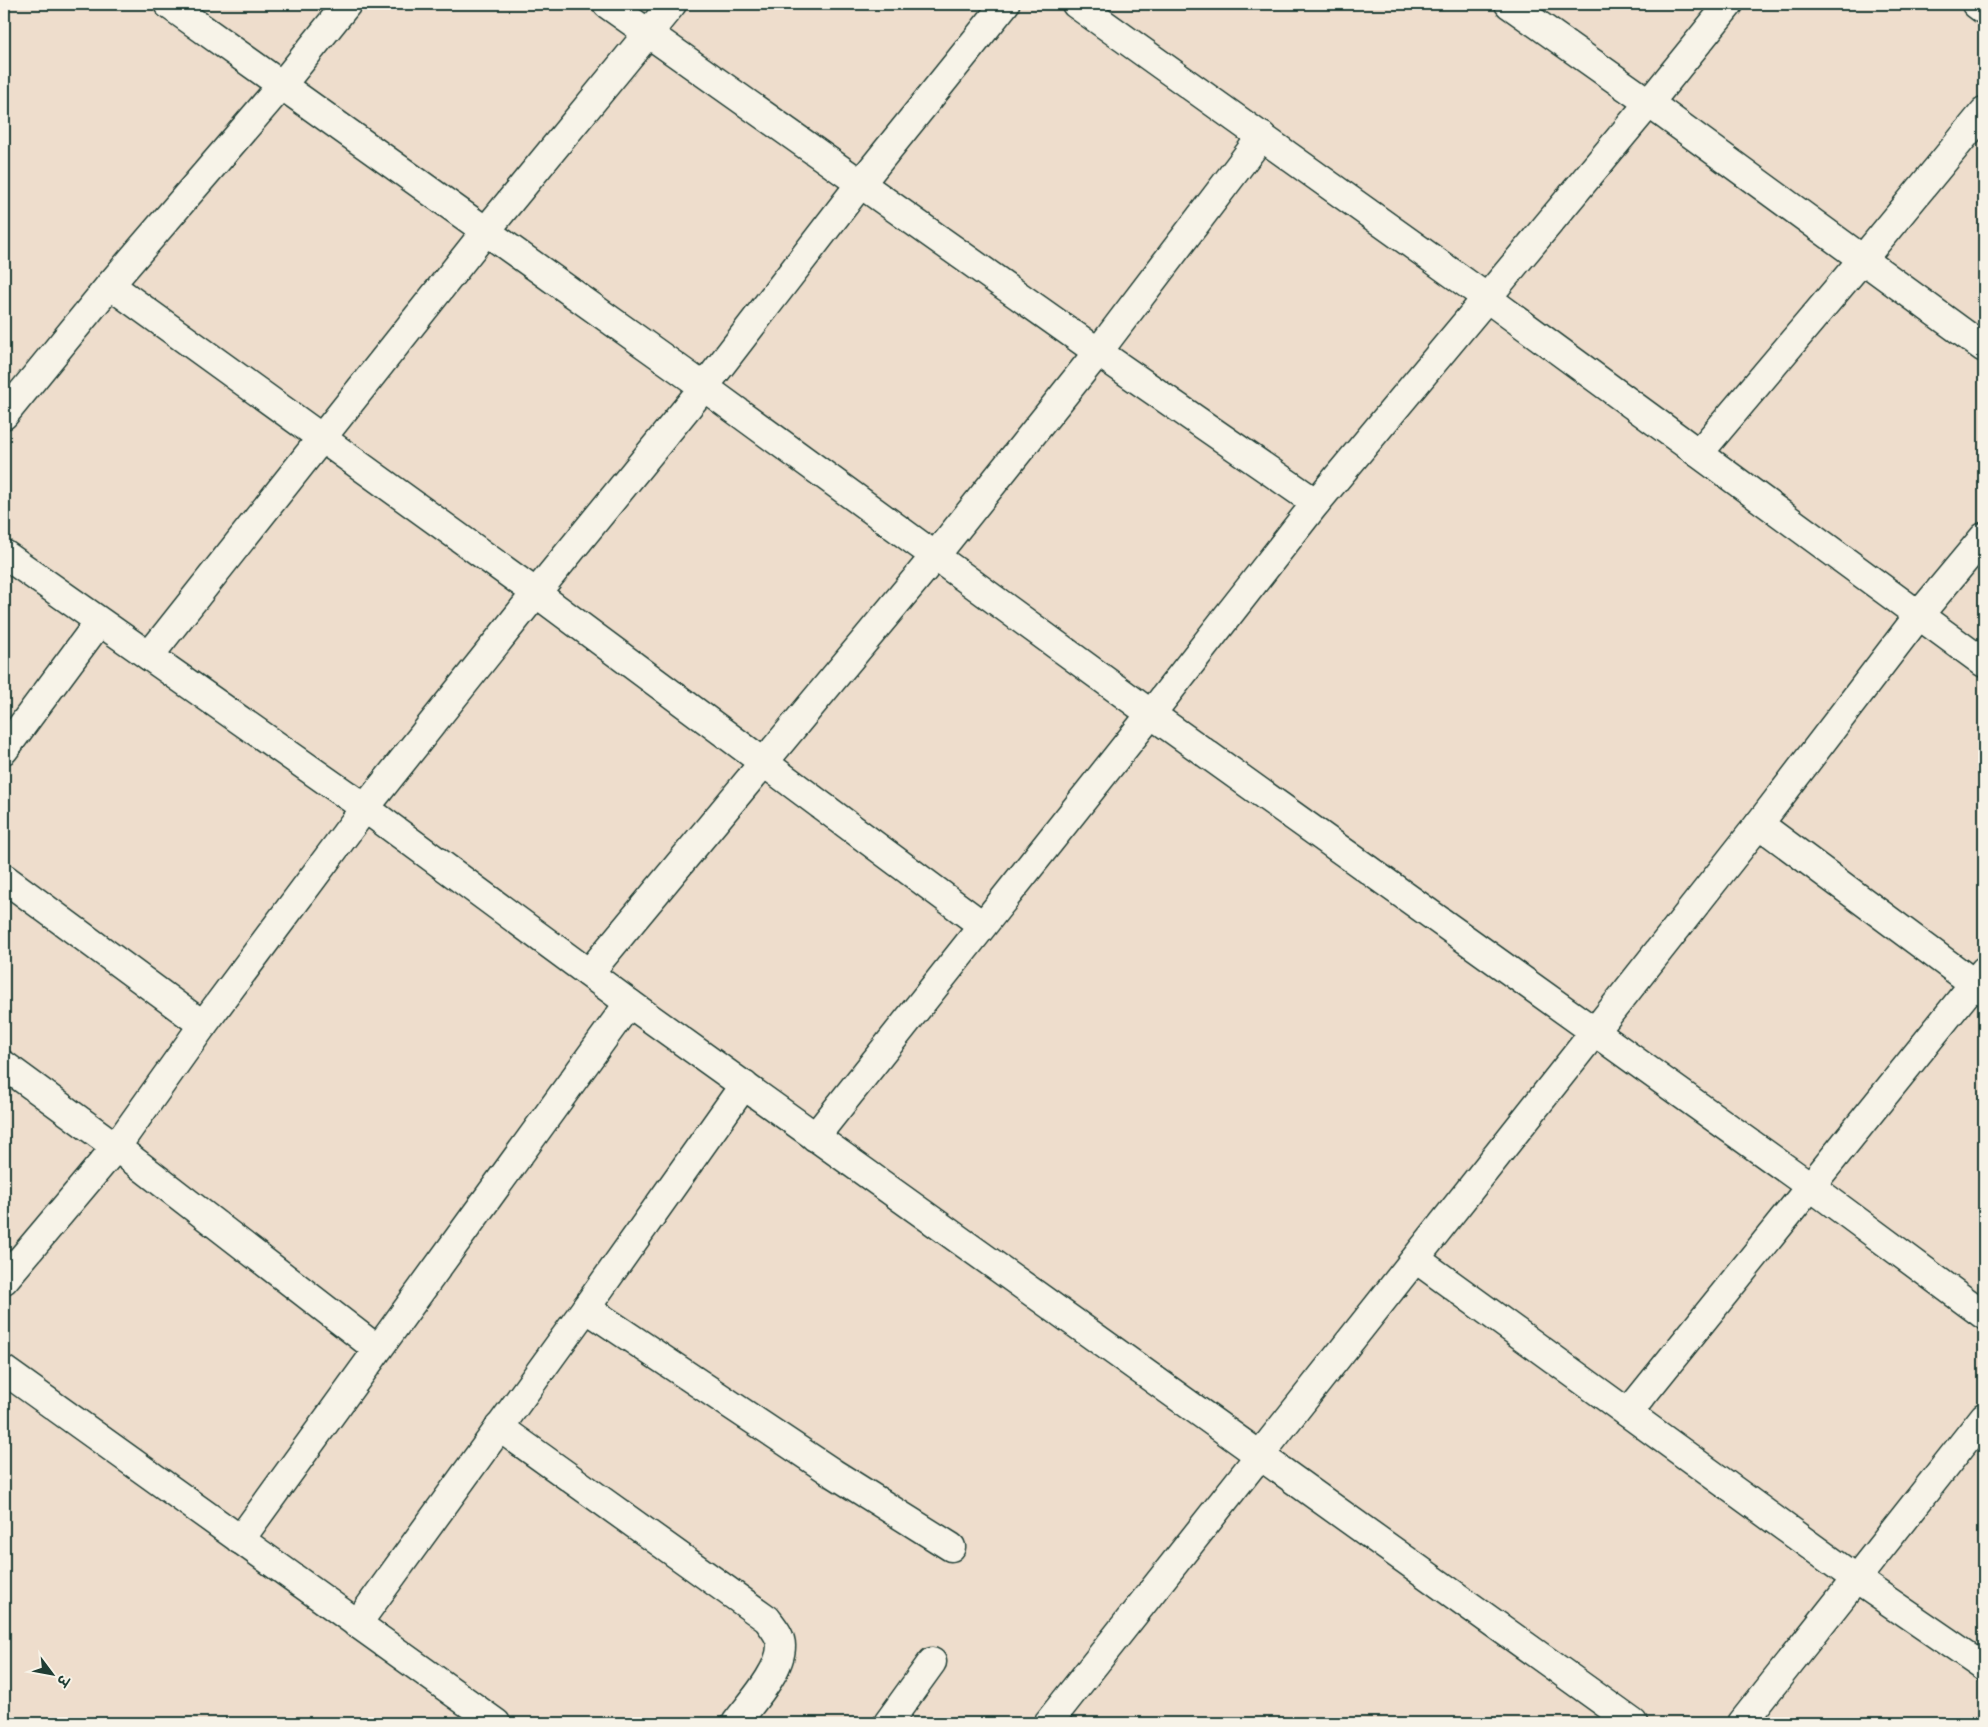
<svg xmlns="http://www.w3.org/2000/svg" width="1988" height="1727" font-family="'Architects Daughter','Playpen Sans Deva',sans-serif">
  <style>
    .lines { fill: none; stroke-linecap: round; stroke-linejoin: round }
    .minor-casing { stroke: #1f3d34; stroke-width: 31 }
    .minor { stroke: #f7f3e8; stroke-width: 28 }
  </style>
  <rect width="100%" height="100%" fill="#edc"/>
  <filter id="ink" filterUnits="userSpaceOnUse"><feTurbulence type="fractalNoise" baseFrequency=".02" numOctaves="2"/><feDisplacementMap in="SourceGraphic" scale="10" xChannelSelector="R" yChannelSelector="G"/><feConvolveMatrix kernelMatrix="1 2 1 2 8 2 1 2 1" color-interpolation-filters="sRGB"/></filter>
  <g filter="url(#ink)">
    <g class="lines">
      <defs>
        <g id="minor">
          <path d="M168,4L704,387L1151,714L1810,1186L1984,1315"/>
          <path d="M607,4L1098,352L1316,503"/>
          <path d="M1076,4L1487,298L1984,663"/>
          <path d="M1509,4L1649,103L1984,348"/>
          <path d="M1976,4L1984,10"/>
          <path d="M110,285L536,593L982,925"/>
          <path d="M4,415L110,285L281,86L347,4"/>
          <path d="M1699,453L1862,260L1984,112"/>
          <path d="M4,554L365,808L629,1003L1633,1723"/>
          <path d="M149,656L485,232L672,4"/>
          <path d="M4,750L99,622"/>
          <path d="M1759,824L1984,991"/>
          <path d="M4,878L203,1025"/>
          <path d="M589,973L935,556L1098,352L1262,136"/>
          <path d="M4,1065L116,1147L377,1349"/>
          <path d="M815,1137L1151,714L1316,503L1649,103L1729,4"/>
          <path d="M1416,1259L1856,1579L1984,1667"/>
          <path d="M4,1280L116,1147L203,1025L365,808L536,593L704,387L861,183L1005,4"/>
          <path d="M586,1308L833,1473L951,1547"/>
          <path d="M4,1370L496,1723"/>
          <path d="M1628,1413L1984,971"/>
          <path d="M499,1427L767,1619C773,1627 781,1636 781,1646C781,1671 750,1704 736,1723"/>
          <path d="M240,1540L629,1003"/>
          <path d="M357,1624L586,1308L744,1085"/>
          <path d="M888,1723L932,1662"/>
          <path d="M1048,1723L1759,824L1919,615L1984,537"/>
          <path d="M1742,1723L1984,1417"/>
        </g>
      </defs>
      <use href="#minor" class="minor-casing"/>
      <use href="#minor" class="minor"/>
    </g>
  </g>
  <rect width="1988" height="1727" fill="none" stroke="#f7f3e8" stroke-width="20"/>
  <rect x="10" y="10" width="1968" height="1707" fill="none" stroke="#1f3d34" stroke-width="2" filter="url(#ink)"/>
  <g transform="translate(52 1674) rotate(122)" stroke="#f7f3e8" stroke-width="4" paint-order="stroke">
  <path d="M0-4L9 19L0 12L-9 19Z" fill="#1f3d34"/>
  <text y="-8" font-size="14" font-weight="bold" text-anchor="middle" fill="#1f3d34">उ</text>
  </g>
</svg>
